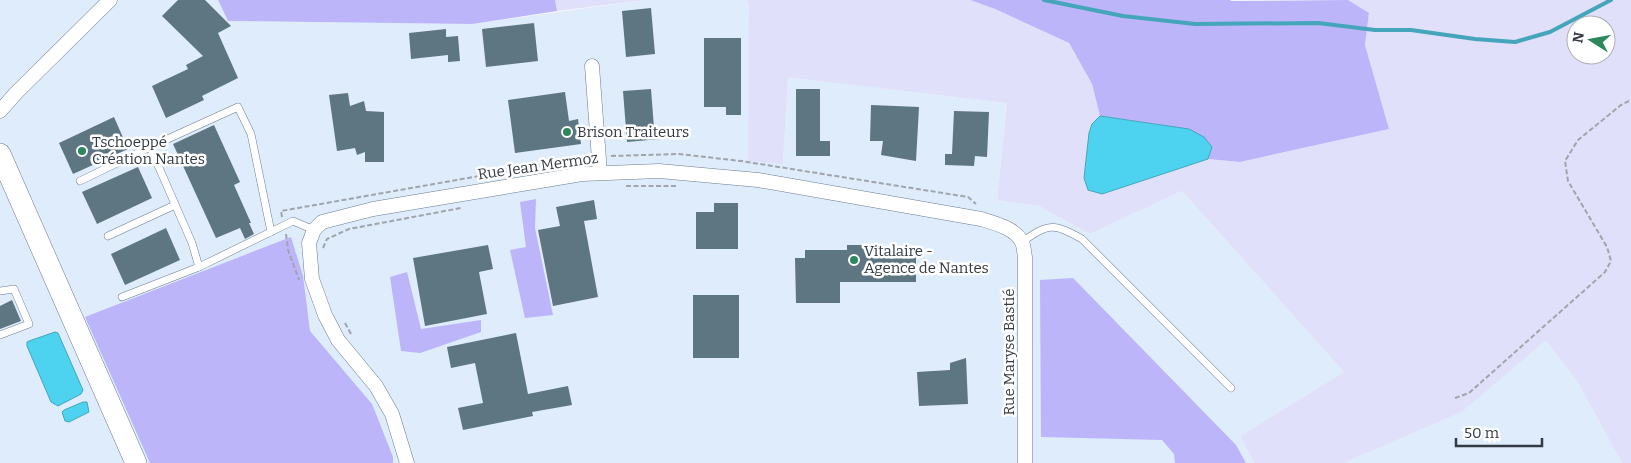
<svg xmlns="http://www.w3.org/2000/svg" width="1631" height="463" font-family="Bitter,serif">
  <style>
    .built { fill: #deecfc }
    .green { fill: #e1e0fa; fill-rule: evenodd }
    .forest { fill: #bcb5fa }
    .water { fill: #4dd3ef; stroke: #45a5bb }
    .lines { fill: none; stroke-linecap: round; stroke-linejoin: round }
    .stream { stroke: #45a5bb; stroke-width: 4 }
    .building { fill: #5e7582 }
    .service-casing { stroke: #6c7c8e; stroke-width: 8 }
    .minor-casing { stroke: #6c7c8e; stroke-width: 15 }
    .primary-casing { stroke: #6c7c8e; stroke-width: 22 }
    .path { stroke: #a0a5ab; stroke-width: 2; stroke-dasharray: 5 2.5; stroke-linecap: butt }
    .service { stroke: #fff; stroke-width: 7 }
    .minor { stroke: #fff; stroke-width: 14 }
    .primary { stroke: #fff; stroke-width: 21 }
    .poi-dot { fill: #2c875d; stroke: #fff; stroke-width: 2 }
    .labels { text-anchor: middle; stroke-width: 5; stroke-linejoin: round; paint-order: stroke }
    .poi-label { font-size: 15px; fill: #333a42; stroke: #fff; text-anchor: start }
    .street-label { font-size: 15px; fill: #333a42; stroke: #fff }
  </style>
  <rect width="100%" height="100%" fill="#f5f8fd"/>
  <g class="built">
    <path d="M0,0H218L228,21L472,24L646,0H746L749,5L783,164L788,76L1007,103L997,200L1039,206L1090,234L1182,191L1344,372L1240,436L1254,463H0Z"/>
    <path d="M1546,339L1577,381L1622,463H1344L1462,412Z"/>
  </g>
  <g class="green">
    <path d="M555,0H646L557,11Z"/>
    <path d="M746,0H970L995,9L1069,43L1092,84L1100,116L1092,124L1102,194L1208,159L1240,162L1389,129L1365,45L1369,13L1348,0H1631V463H1622L1577,381L1546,340L1462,412L1344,463H1254L1240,436L1344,372L1182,191L1090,234L1039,206L997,200L1007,103L788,77L783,164L748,161L749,5ZM1576,25H1606V55H1576Z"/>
  </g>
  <g class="forest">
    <path d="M218,0H555L557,11L472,24L228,21Z"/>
    <path d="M970,0H1230L1231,1L1348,0L1369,13L1365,45L1389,129L1240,162L1208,159L1212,147L1189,129L1100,116L1092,84L1069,43L995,9Z"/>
    <path d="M536,199L535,228L553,315L525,318L510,250L526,247L520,202Z"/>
    <path d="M291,237L303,276L310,331L372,404L393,457V463H150L85,317Z"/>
    <path d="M407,272L421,329L481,320V332L420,353L401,351L390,277Z"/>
    <path d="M1073,278L1236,445L1246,463H1175L1174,454L1162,440L1041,437L1040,280Z"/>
  </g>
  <g class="water">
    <path d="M1100,116L1189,129L1204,137L1212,147L1208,159L1102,194L1088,190L1084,178L1089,133L1092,124Z"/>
    <path d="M55,332L58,333L83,390L81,394L58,406L51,402L27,346V342L29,341Z"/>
    <path d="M83,402H87L89,412L69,422L65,421L62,412L64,410Z"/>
  </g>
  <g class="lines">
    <path class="stream" d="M1044,0L1123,16L1195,24L1318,23L1375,30H1411L1475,39L1515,42L1550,32L1611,0"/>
  </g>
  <g class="building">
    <path d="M178,0H205L231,26L218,33L238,78L202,96L204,100L166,118L152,86L188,69L186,65L203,56L162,16Z"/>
    <path d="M651,8L655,54L626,57L622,11Z"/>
    <path d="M534,23L538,61L486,67L482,29Z"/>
    <path d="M446,29V37L458,36L460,61L448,62V55L411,59L409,33Z"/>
    <path d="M704,38H741V115H726V107H704Z"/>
    <path d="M651,89L654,128H659L660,139L627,142L623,91Z"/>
    <path d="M796,89H820V141H830V156H796Z"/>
    <path d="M565,92L569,121L578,119L581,144L515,153L508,100Z"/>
    <path d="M348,93L350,106L364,101L366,111L384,112V162H365V152L357,155L355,148L337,151L329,95Z"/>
    <path d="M871,105L919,107L916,161L881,155L883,141H870Z"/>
    <path d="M954,111L989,112L987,157L975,156L974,166L945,165V154H952Z"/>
    <path d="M114,117L128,149L73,174L59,143Z"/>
    <path d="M214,125L240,182L234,185L251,223H249L254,234L245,239L240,228L216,238L173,144Z"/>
    <path d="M138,167L152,198L97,224L82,192Z"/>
    <path d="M594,200L597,219L584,221L598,297L553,306L538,230L560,226L556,207Z"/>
    <path d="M714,203H738V249H696V212H714Z"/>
    <path d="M166,228L180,260L125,285L111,254Z"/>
    <path d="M488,245L493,269L479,272L487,314L425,326L413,258Z"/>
    <path d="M847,245H864V250H916V282H840V303H796L795,258H805V250H847Z"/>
    <rect x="693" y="295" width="46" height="63"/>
    <path d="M12,300L21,321L0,329V306Z"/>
    <path d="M516,333L528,394L568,386L572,405L532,412L533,416L463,430L458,408L483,403L475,363L451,368L447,347Z"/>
    <path d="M966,358L968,404L919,406L917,372L950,370V363Z"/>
  </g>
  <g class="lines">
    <defs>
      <g id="service">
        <path d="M80,181L150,147"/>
        <path d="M108,236L175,205"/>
        <path d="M1022,242C1049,223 1053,223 1082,239L1231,388"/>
        <path d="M199,267L192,243L150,147L238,107L251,134L271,232"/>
        <path d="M0,291L14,289L29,324L0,335"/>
        <path d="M122,297L199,267L293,221L314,230"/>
      </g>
      <g id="minor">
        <path d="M592,66L600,173"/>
        <path d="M0,111L16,93L110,0"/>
        <path d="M407,463L392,414L376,386L338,340L325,315L312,279L309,243L314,230L322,222L373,209L582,174L659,171L758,180L981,219C994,223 1015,228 1022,242C1024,246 1024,253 1025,257V463"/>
      </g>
      <path id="primary" d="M0,154L136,463"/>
    </defs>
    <use href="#service" class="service-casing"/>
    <use href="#minor" class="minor-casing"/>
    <use href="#primary" class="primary-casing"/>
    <g class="path">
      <path d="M611,156L679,154L741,161L968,197L976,204"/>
      <path d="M626,186H676"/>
      <path d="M282,217L281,211L587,157"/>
      <path d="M286,234L288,250L299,280"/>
      <path d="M323,248L327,239L349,229L461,208"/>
      <path d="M345,323L351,334"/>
      <path d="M1455,398L1469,393L1605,272L1611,261L1607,247L1568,181L1565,161L1578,140L1621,105L1631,100"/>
    </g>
    <use href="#service" class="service"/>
    <use href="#minor" class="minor"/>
    <use href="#primary" class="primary"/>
  </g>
  <g class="poi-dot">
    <circle cx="567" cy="132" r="5"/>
    <circle cx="82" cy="151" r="5"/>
    <circle cx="854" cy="260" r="5"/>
  </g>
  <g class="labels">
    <g class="poi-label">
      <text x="577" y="137">Brison Traiteurs</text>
      <text x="92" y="147">Tschoeppé<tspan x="92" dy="17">Création Nantes</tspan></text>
      <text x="864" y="256">Vitalaire -<tspan x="864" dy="17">Agence de Nantes</tspan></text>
    </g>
    <g class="street-label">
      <text transform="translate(538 166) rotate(-8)" y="5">Rue Jean Mermoz</text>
      <text transform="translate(1009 352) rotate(-90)" y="5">Rue Maryse Bastié</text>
    </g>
  </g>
  <g transform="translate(1591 40) rotate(281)"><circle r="24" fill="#ffffff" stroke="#adb0b3"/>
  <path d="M0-4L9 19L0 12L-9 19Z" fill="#2c875d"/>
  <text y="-8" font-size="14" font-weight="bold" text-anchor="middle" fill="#333a42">N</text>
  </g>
  <path d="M1456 438v8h86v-8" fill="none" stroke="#333a42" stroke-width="2.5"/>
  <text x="1464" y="438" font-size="15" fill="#333a42" stroke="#ffffff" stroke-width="4" paint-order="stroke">50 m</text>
</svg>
